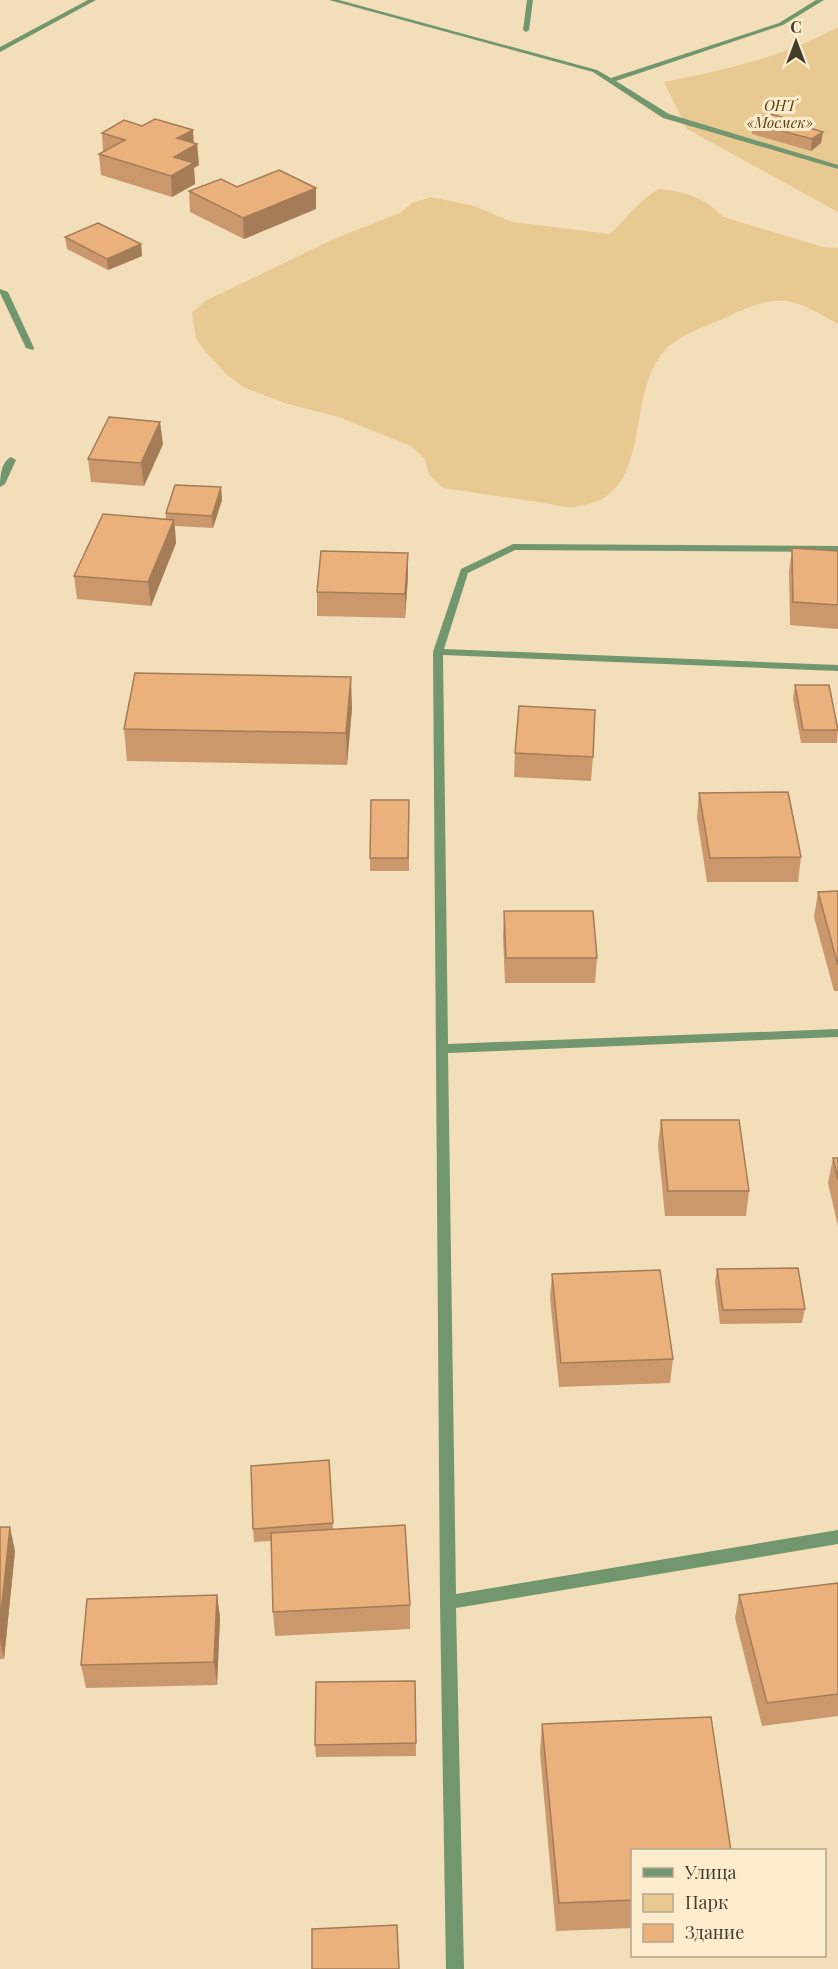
<svg xmlns="http://www.w3.org/2000/svg" width="838" height="1969" font-family="'Playfair Display',serif">
  <style>
    .green { fill: #e7c991 }
    .lines { fill: none; stroke-linecap: round; stroke-linejoin: round }
    .lane { fill: #72976f; fill-rule: evenodd }
    .street { fill: #72976f; fill-rule: evenodd }
    .wall { fill: #ca986c }
    .shaded-wall { fill: #a47c58 }
    .building { fill: #ebb17d; stroke: #a47c58; stroke-width: 1.5 }
    .labels { text-anchor: middle; stroke-width: 6; stroke-linejoin: round; paint-order: stroke }
    .far-park-label { font-size: 15px; font-style: italic; fill: #5a420a; stroke: #fcecce }
  </style>
  <rect width="100%" height="100%" fill="#f2deb9"/>
  <g class="green">
    <path d="M838,27V212L687,129L664,82C725,70 783,57 838,27Z"/>
    <path d="M659,189C684,191 706,198 723,217L823,247L838,248V324C791,296 778,293 729,316C708,326 681,333 665,350C627,393 650,474 600,500C594,503 581,506 574,507C563,508 549,503 538,502C506,497 475,493 443,488L429,475L425,459L411,446L339,417L288,404L243,387L227,375L204,350L196,338L192,313L205,301L334,239L400,213L412,203L431,197L474,206L512,222L610,234C627,219 639,199 659,189Z"/>
  </g>
  <g class="lines">
    <path class="lane" d="M527,0H533L529,30L526,32L523,30Z"/>
    <g class="street">
      <path d="M88,0H96L0,52V47Z"/>
      <path d="M329,0H339L597,70L611,78L779,23L816,0H824L783,25L616,81L669,114L838,165V169L663,118L593,72Z"/>
      <path d="M0,289L8,292L34,348L33,350L26,348L0,293Z"/>
      <path d="M11,457L16,460L5,484L0,487C0,476 1,462 11,457Z"/>
      <path d="M513,544L838,546V552L515,550L468,573L444,649L838,665V671L443,655L448,1044L838,1029V1037L448,1053L456,1594L838,1530V1544L456,1608L464,1969H446L440,1602L433,652L461,569Z"/>
    </g>
  </g>
  <g class="wall">
    <path d="M753,123L813,129L821,143L811,151L752,134Z"/>
    <path d="M102,133L197,144L199,165L194,168L195,184L172,197L101,175L99,154L103,151Z"/>
    <path d="M237,187L316,209L244,239L190,212L189,191Z"/>
    <path d="M65,237L141,244L142,256L108,270L67,249Z"/>
    <path d="M163,444L144,486L91,482L88,459Z"/>
    <path d="M221,487L222,500L213,528L175,526L176,543L151,606L77,599L74,576L166,519V513Z"/>
    <path d="M792,548L838,551V629L790,625L789,572Z"/>
    <path d="M408,553V577L405,618L317,616V592Z"/>
    <path d="M795,685L838,726L837,743H801L793,699Z"/>
    <path d="M352,708L347,765L127,761L124,729Z"/>
    <path d="M515,753L593,757L591,781L514,777Z"/>
    <path d="M699,793L801,857L798,882H707L697,817Z"/>
    <path d="M409,800V871H370V858Z"/>
    <path d="M838,891V991H834L814,917L818,892Z"/>
    <path d="M504,912L597,958L595,983H505L503,936Z"/>
    <path d="M661,1120L749,1191L746,1216H665L658,1145Z"/>
    <path d="M833,1158H838V1226L828,1183Z"/>
    <path d="M717,1269L805,1309L802,1323L720,1324L715,1282Z"/>
    <path d="M552,1274L673,1359L670,1383L559,1387L550,1298Z"/>
    <path d="M329,1460L333,1529L410,1605V1629L275,1636L273,1612L271,1541L254,1542L253,1529Z"/>
    <path d="M0,1527L15,1551L4,1659H0Z"/>
    <path d="M838,1583V1716L762,1726L735,1618L739,1595Z"/>
    <path d="M217,1595L220,1618L217,1685L86,1688L81,1665Z"/>
    <path d="M415,1681L416,1756L316,1757L315,1745Z"/>
    <path d="M542,1724L633,1851V1928L556,1931L540,1753Z"/>
  </g>
  <g class="shaded-wall">
    <path d="M193,130L194,146L197,144L199,165L194,168L195,184L172,197L171,176L177,138Z"/>
    <path d="M823,132L821,143L811,151L812,139Z"/>
    <path d="M316,188V209L244,239L243,218Z"/>
    <path d="M141,244L142,256L108,270L107,259Z"/>
    <path d="M160,422L163,444L144,486L141,463Z"/>
    <path d="M221,487L222,500L213,528L212,516Z"/>
    <path d="M174,520L176,543L151,606L148,582Z"/>
    <path d="M408,553V577L405,618V594Z"/>
    <path d="M351,677L352,708L347,765L346,733Z"/>
    <path d="M10,1527L15,1551L4,1659L0,1641V1623Z"/>
    <path d="M217,1595L220,1618L217,1685L214,1662Z"/>
  </g>
  <g class="building">
    <path d="M767,113L813,126L810,128L823,132L812,139L753,123Z"/>
    <path d="M155,119L193,130L177,138L197,144L174,157L194,163L171,176L99,154L125,140L102,133L124,120L142,126Z"/>
    <path d="M279,170L316,188L243,218L189,191L221,179L237,187Z"/>
    <path d="M98,223L141,244L107,259L65,237Z"/>
    <path d="M109,417L160,422L141,463L88,459Z"/>
    <path d="M175,485L221,487L212,516L166,513Z"/>
    <path d="M103,514L174,520L148,582L74,576Z"/>
    <path d="M792,548L838,551V605L793,602Z"/>
    <path d="M321,551L408,553L405,594L317,592Z"/>
    <path d="M135,673L351,677L346,733L124,729Z"/>
    <path d="M795,685H829L838,730H803Z"/>
    <path d="M519,706L595,710L593,757L515,753Z"/>
    <path d="M788,792L801,857L710,858L699,793Z"/>
    <path d="M371,800H409L408,858H370Z"/>
    <path d="M838,891V965L818,892Z"/>
    <path d="M504,911H593L597,958H506Z"/>
    <path d="M661,1120H739L749,1191H668Z"/>
    <path d="M833,1158H838V1180Z"/>
    <path d="M798,1268L805,1309L723,1310L717,1269Z"/>
    <path d="M660,1270L673,1359L561,1363L552,1274Z"/>
    <path d="M329,1460L333,1523L253,1529L251,1466Z"/>
    <path d="M405,1525L410,1605L273,1612L271,1533Z"/>
    <path d="M0,1527H10L0,1623Z"/>
    <path d="M838,1583V1694L767,1703L739,1595Z"/>
    <path d="M217,1595L214,1662L81,1665L87,1599Z"/>
    <path d="M415,1681L416,1743L315,1745L316,1682Z"/>
    <path d="M711,1717L731,1851H633V1900L559,1903L542,1724Z"/>
    <path d="M397,1925L399,1969H312V1929Z"/>
  </g>
  <g class="labels">
    <g class="far-park-label">
      <text x="780" y="111">ОНТ<tspan x="780" dy="17">«Мосмек»</tspan></text>
    </g>
  </g>
  <rect x="631" y="1849" width="195" height="108" fill="#fcecce" stroke="#b2a68e" stroke-width="1.5"/>
  <rect x="643" y="1868" width="30" height="9" fill="#72976f" stroke="#b2a68e" stroke-width="1.5"/>
  <text x="685" y="1879" font-size="18" fill="#443c2d">Улица</text>
  <rect x="643" y="1894" width="30" height="18" fill="#e7c991" stroke="#b2a68e" stroke-width="1.5"/>
  <text x="685" y="1909" font-size="18" fill="#443c2d">Парк</text>
  <rect x="643" y="1924" width="30" height="18" fill="#ebb17d" stroke="#b2a68e" stroke-width="1.5"/>
  <text x="685" y="1939" font-size="18" fill="#443c2d">Здание</text>
  <g transform="translate(796 42)" stroke="#fcecce" stroke-width="4.5" paint-order="stroke">
  <path d="M0-4.5L10 22L0 15L-10 22Z" fill="#443c2d"/>
  <text y="-9" font-size="16" font-weight="bold" text-anchor="middle" fill="#443c2d">С</text>
  </g>
</svg>
